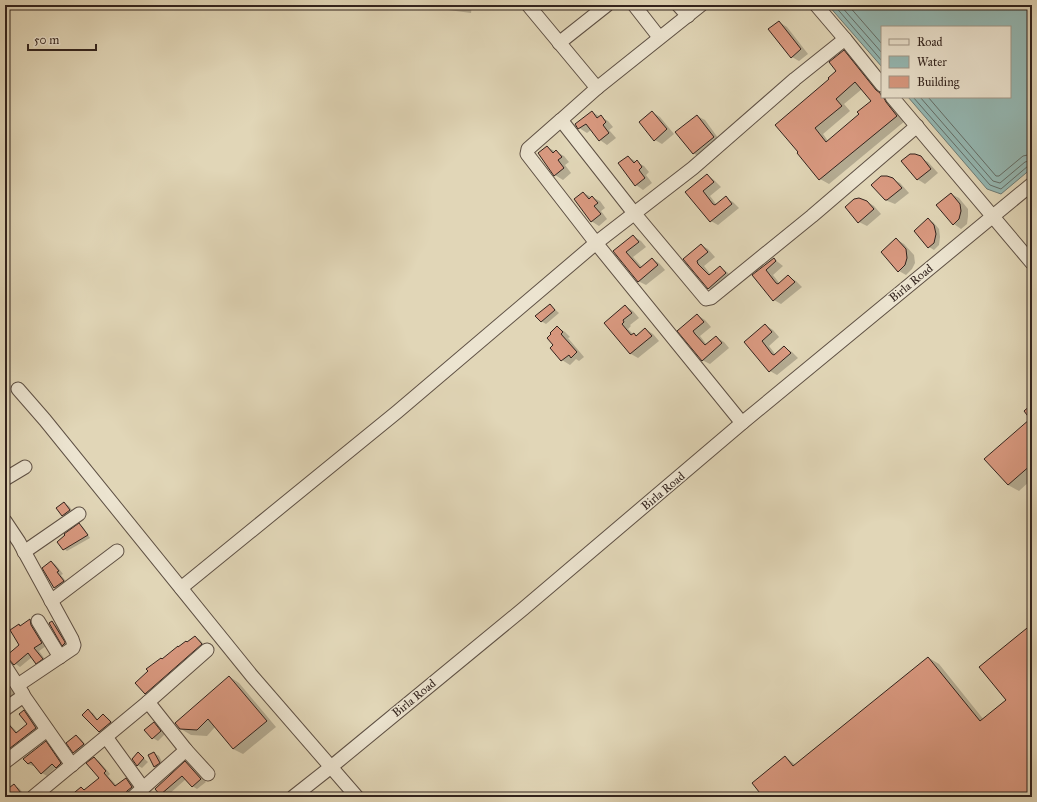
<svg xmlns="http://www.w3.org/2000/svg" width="1037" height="802" font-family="'IM FELL Great Primer',serif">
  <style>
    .water { fill: #95b8b3; stroke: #6d7c77 }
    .shadow { fill: #0003; fill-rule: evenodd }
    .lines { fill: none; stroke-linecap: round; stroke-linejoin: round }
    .shore { stroke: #646e68; stroke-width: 1 }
    .building { fill: #d99980; stroke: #32231d; fill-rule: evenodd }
    .minor-casing { stroke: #5e5044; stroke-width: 15 }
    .minor { stroke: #ece4d0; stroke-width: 13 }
    .labels { text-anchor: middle; stroke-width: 3; stroke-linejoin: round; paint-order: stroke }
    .street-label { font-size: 12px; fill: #32231d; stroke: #ece4d0 }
  </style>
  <rect width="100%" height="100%" fill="#e1d6b7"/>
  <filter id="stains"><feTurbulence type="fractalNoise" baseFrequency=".005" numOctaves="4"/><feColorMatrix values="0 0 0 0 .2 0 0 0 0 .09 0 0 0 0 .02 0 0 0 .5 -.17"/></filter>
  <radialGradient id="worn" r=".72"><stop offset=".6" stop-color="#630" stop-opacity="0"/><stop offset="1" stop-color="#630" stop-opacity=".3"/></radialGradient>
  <path class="water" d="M828,5H1032V168L1001,194L987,189L908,97H1010V27H882V67Z"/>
  <g class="shadow">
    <path d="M428,5H472L471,13L433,8Z"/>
    <path d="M779,22L787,27L808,54L799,61L792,57Z"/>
    <path d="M844,51L853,56L882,93V97H885L893,104L905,121L829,184L820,179L799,153L838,71ZM862,89L872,101L860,114L828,141L823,134L850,111L844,104Z"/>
    <path d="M592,112L608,121L613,127L609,130L616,138L607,145L600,140L592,129L587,133L579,128L576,125Z"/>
    <path d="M652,112L660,117L674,134L662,144L655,140Z"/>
    <path d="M697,116L705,120L721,142L701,158L693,153Z"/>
    <path d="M547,147L564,156L569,162L565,165L571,173L563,180L555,175Z"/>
    <path d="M915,155L928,162L938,173L925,184L917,179Z"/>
    <path d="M628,157L644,166L649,172L646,175L652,183L643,190L636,185Z"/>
    <path d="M707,175L714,180L721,187L710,196L717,205L726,198L733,202L739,208L718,225L711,221L686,192Z"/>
    <path d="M892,179L900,183L909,193L895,204L885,200Z"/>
    <path d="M583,193L600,201L605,208L601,211L607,219L599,226L591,221Z"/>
    <path d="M951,194L959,198L968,209V216L967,224L961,229L954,224Z"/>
    <path d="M866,201L874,206L881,214L867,226L859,222Z"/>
    <path d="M928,220L933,222L939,229L940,237L939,245L934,250L929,247Z"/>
    <path d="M633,236L641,241L646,247L633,257L642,267L652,259L659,263L665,270L646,285L638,281L615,252Z"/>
    <path d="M896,239L904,244L914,255L915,263L912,269L906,275L899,271Z"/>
    <path d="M701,245L708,249L715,257L704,266L711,275L720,267L727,272L733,278L716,292L708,288L684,259Z"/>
    <path d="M774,259L783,266L773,275L780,284L788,276L796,281L802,287L781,304L774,300L753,276Z"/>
    <path d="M550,305L559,313L546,324L541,321Z"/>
    <path d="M625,306L633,311L639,318L630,325L631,326L628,329L633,334L637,336L645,329L653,334L659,341L638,358L631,354L605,323Z"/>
    <path d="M697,315L705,320L711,327L700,336L707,345L716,337L724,342L729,348L710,364L702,360L679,331Z"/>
    <path d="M765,325L773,330L779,337L769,346L776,355L784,347L792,352L798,358L777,375L770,371L745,342Z"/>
    <path d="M557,327L565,332L570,337L568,338L584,357L579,361L576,359L570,365L562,360L554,345Z"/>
    <path d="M1032,405V479L1019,491L1008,485L1032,419Z"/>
    <path d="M64,503L69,506L74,513L68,518L63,515Z"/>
    <path d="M80,525L83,527L90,538L67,551L64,549Z"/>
    <path d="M52,562L56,565L63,574L61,575L68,584L60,590L55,588L43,568Z"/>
    <path d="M31,620L35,623L46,646L39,651L47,662L41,666L36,663L32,657L20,667L12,661L5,658L21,645V627Z"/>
    <path d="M52,622L59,628L68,646L67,647L63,645Z"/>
    <path d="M1032,625V797H765L785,757L796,765L929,658L939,664L984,720L1008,700Z"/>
    <path d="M195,637L200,640L206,647L150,696L145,694L163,660Z"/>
    <path d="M230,677L239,683L276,727L243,754L233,749L215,727L207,736L191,735L181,729Z"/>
    <path d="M10,689L15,692L18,697L5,706V692Z"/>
    <path d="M24,711L29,714L41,731L5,759V719L18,733L28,724Z"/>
    <path d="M88,711L93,713L98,720L103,715L108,718L115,725L104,734L99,732Z"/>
    <path d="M154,723L158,726L165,734L158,741L153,738Z"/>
    <path d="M77,736L81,739L88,748L79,755L74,752L68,743Z"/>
    <path d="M46,742L50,745L65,766L61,770L56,767L47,776L42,773L35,765L33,766L28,764Z"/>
    <path d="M138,753L148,762L142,768L137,765Z"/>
    <path d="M154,753L159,756L164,766L160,769L155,767L149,755Z"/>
    <path d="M94,758L99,761L110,774L108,776L117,786L126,779L130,782L137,790L130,797H71L81,788L86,790L100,778Z"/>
    <path d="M186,762L190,765L206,782L197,789L192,786L186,779L168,795L171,797H162L164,796L160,794Z"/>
    <path d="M14,786L19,788L26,797H5V793Z"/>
  </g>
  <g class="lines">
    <g class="shore">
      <path d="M834,5L882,61"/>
      <path d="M840,5L882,53"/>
      <path d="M848,5L882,44"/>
      <path d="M913,97L990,185L1001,189L1028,166L1032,165"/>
      <path d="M920,97L993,181L1000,183L1025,162L1032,160"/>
      <path d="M928,97L996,176H999L1023,156L1032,154"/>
    </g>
  </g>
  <g class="building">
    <path d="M779,21L801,49L791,58L768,29Z"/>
    <path d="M844,50L876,90L880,93L882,97L884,98L886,102L897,116L819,180L797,153L798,152L775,125L829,79L828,78L836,71L829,62ZM855,82L871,101L857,112L859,114L826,142L815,128L842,106L836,99Z"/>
    <path d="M592,111L597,118L601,115L606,122L603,125L609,133L599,141L586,124L578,129L575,124Z"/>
    <path d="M652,111L667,129L654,141L639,122Z"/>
    <path d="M697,115L714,137L693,154L675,132Z"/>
    <path d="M547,146L553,153L556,150L562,157L558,160L564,168L554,176L538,153Z"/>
    <path d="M910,154H915L921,156L931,169L917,180L901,161Z"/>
    <path d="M628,156L634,163L637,160L642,167L639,170L645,178L635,186L618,163Z"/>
    <path d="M707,174L714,182L703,191L713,204L715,205L726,196L732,204L710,222L685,192Z"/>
    <path d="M881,176H887L893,178L902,188L887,200H885L871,185Z"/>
    <path d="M583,192L589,199L592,196L598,203L594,206L601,214L591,222L574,199Z"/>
    <path d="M951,193L960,204L961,211L959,219L953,225L936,205Z"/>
    <path d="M859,198L867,201L874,209L858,223L845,207L854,199Z"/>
    <path d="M928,218L934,225L936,234L934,243L928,248L914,231Z"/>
    <path d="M633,235L639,242L626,252L640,268L652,258L658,265L638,282L613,251Z"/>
    <path d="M896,238L906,249L907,258L905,265L898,272L881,252Z"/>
    <path d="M701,244L708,252L697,261L698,264L709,275L720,266L726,273L708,289L683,259Z"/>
    <path d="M774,258L776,261L766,270L776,283L778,284L788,275L795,282L773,301L752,275Z"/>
    <path d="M550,304L555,310L541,322L535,316Z"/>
    <path d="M625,305L632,313L623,320L624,322L622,324L631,335L634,333L636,336L645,328L652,336L630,354L604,323Z"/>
    <path d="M697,314L704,322L693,331L695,334L705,345L716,336L722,343L702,361L677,331Z"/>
    <path d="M765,324L772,332L762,341L772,354L774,355L784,346L791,353L769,372L744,342Z"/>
    <path d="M557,326L563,332L561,334L577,352L571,358L569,355L561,361L550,348L553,345L547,338L551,334L550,333Z"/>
    <path d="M1032,404V464L1008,485L984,459L1030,419L1024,411Z"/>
    <path d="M64,502L70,510L62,516L56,508Z"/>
    <path d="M79,523L88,535L63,550L57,542L65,535L64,534Z"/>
    <path d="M51,561L59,571L57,572L64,581L54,588L42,568Z"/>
    <path d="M30,619L31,625L42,643L34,648L43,659L36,664L28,653L14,665L6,656L19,645L10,630L19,624L20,626Z"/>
    <path d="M52,621L65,642V643L62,646L49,623Z"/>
    <path d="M1032,624V797H763L752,783L785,756L793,766L928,657L980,721L1006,700L979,667Z"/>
    <path d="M195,636L202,644L145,694L135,683L148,671L146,669L161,658L162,659L178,646V647L186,641L187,642Z"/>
    <path d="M229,676L267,721L233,749L208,719L197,730L180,729L175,723Z"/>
    <path d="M88,709L97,720L103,714L111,722L99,732L82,715Z"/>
    <path d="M24,710L36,728L5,752V720L16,733L27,724L19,714Z"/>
    <path d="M154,722L161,731L152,739L144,730Z"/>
    <path d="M76,735L84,744L73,753L66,743Z"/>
    <path d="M46,741L61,763L56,768L52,764L41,774L31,762L28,764L23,759Z"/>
    <path d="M138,752L144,758L137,766L132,759Z"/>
    <path d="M154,752L160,763L154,767L148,755Z"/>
    <path d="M94,757L106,771L104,773L115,786L126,778L132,787L127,791L125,797H69L81,787L84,790L99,778L86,763Z"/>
    <path d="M185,761L201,779L192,787L182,776L160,795L155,789Z"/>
    <path d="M14,784L24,797H5V791Z"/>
  </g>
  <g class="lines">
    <defs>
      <g id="minor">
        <path d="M528,5L597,88"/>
        <path d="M634,5L659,37"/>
        <path d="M678,5L688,16"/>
        <path d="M701,5L597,88L561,120L634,213L706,299L711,298L812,216L917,126"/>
        <path d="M816,5L845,39"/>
        <path d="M559,43L607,5"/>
        <path d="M892,97L1032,263"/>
        <path d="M561,120L528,149L527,154L596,243L742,423"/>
        <path d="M18,389L45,420L252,676L357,797"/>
        <path d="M5,479L25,467"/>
        <path d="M5,521L19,542L72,639L74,645L73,648L18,685"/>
        <path d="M24,552L79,514"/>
        <path d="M181,588L397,412L596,243L693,168L795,79L845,39L882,85"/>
        <path d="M51,601L117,551"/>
        <path d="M38,621L60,657"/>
        <path d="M5,666L23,694L22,697L5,709"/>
        <path d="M23,695L72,765"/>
        <path d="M106,737L143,788"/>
        <path d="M186,750L148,702L207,650"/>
        <path d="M5,762L47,730"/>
        <path d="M33,797L148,702"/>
        <path d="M133,797L186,750L208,774"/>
        <path d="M293,797L331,767L523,609L742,423L1032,184"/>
      </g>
    </defs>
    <use href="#minor" class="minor-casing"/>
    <use href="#minor" class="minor"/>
  </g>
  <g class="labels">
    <g class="street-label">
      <text transform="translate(911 283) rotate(-39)" y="4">Birla Road</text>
      <text transform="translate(663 491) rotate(-40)" y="4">Birla Road</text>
      <text transform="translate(414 698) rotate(-39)" y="4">Birla Road</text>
    </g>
  </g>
  <rect width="1037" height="802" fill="none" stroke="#e1d6b7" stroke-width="20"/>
  <rect x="6" y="6" width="1025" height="790" fill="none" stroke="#32231d" stroke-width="2"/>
  <rect x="10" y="10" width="1017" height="782" fill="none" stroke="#32231d"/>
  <rect x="881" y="26" width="130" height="72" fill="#ece4d0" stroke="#a29788"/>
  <rect x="889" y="39" width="20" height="6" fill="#ece4d0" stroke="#a29788"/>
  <text x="917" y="46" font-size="12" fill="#32231d">Road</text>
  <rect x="889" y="56" width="20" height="12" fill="#95b8b3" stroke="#a29788"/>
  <text x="917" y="66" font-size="12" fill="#32231d">Water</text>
  <rect x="889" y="76" width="20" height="12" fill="#d99980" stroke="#a29788"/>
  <text x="917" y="86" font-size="12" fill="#32231d">Building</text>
  <path d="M28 44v6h68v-6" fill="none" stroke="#32231d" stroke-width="2"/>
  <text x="34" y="44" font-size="12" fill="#32231d" stroke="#ece4d0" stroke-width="3" paint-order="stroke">50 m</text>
  <rect width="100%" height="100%" filter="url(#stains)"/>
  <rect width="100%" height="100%" fill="url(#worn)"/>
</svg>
